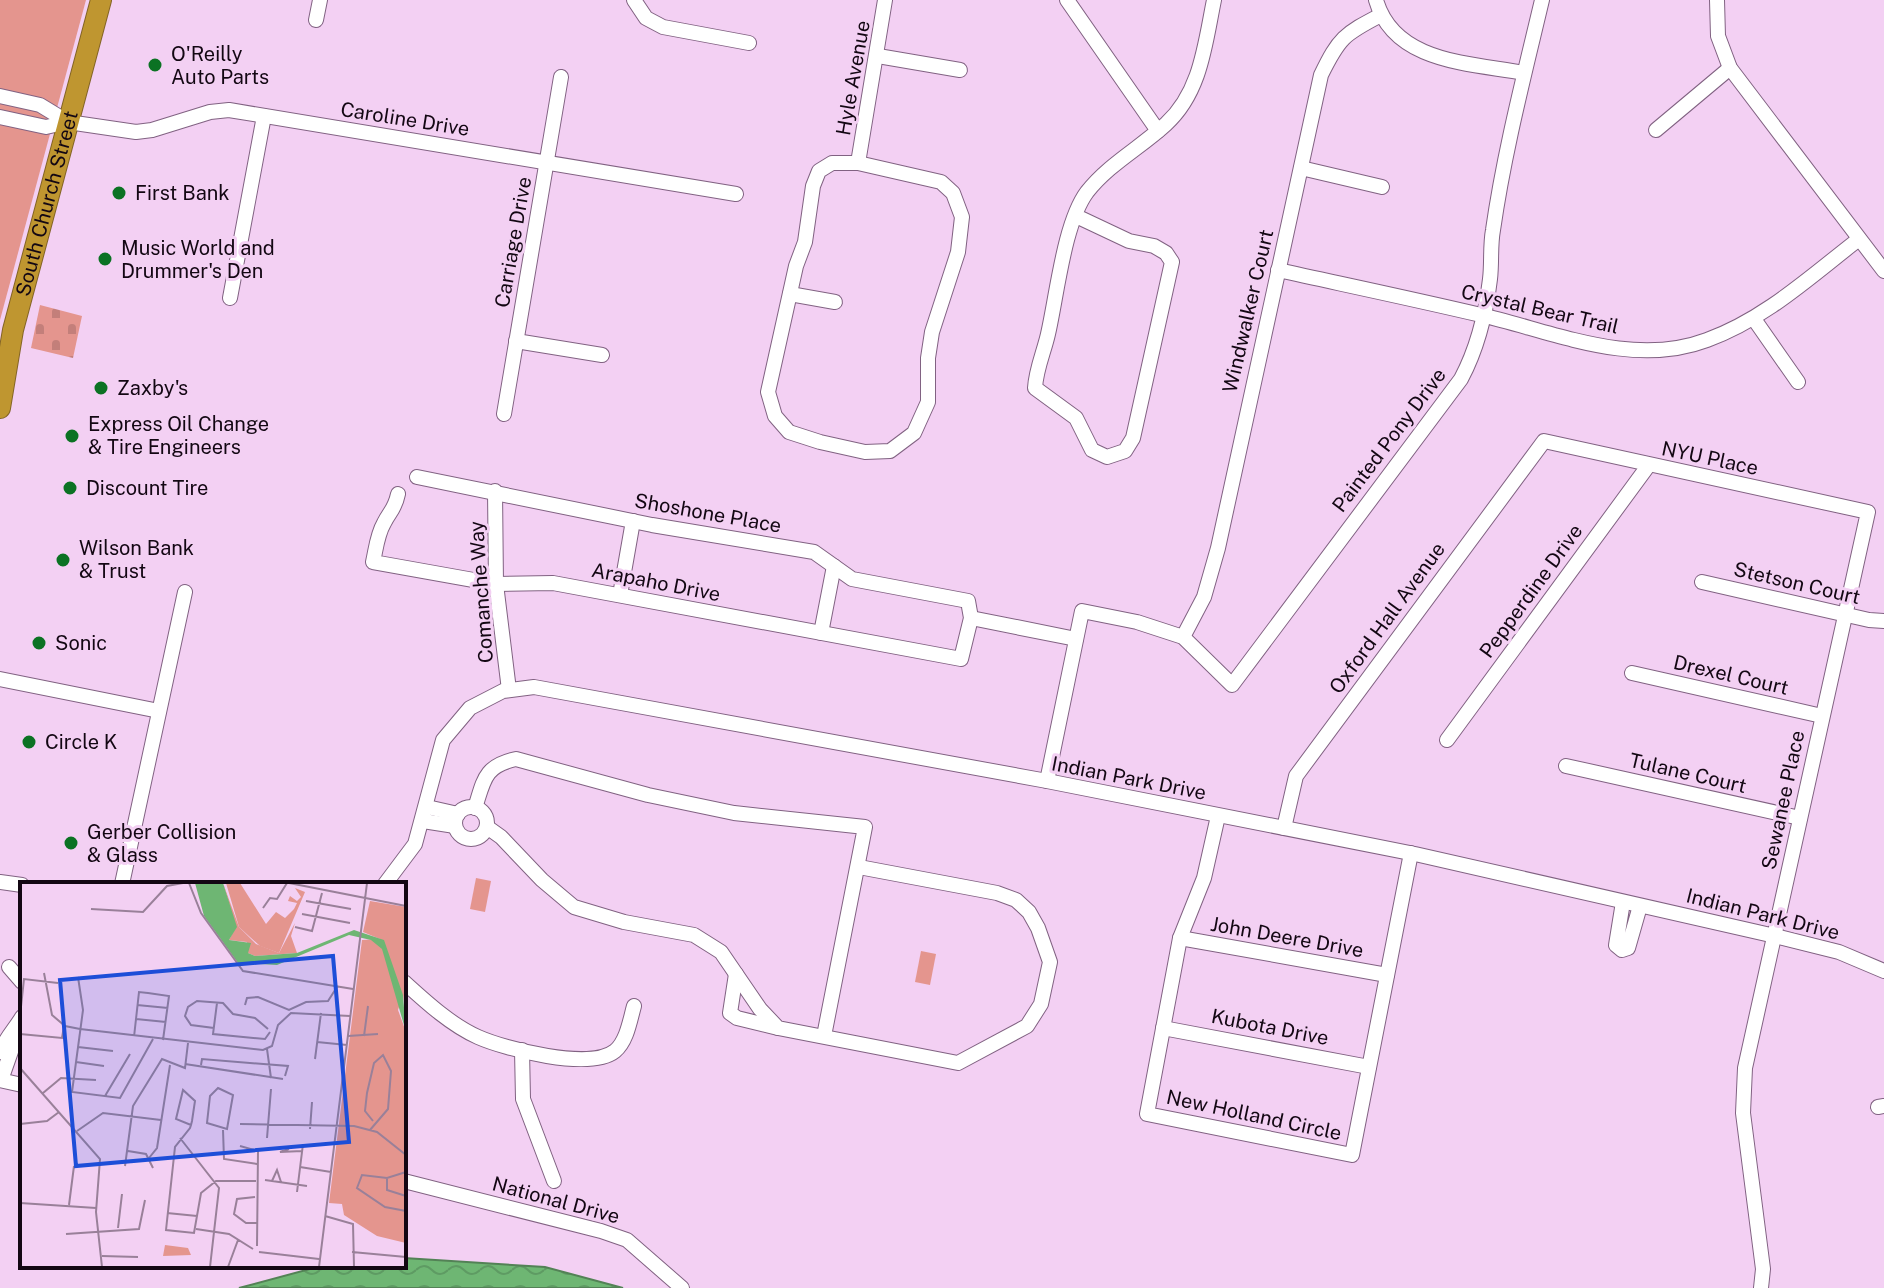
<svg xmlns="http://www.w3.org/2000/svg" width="1884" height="1288" font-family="'Public Sans',sans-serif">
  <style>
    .green { fill: #e4958e }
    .cemetery { fill: url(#cemetery-stones) }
    .water { fill: url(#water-waves); stroke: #538256; stroke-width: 2 }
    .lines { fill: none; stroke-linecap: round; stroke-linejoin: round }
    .minor-casing { stroke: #816282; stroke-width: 16 }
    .highway-casing { stroke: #836426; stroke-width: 22 }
    .minor { stroke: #fff; stroke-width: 14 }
    .highway { stroke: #bf9630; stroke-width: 20 }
    .poi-dot { fill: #0b7223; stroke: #f3d0f3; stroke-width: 3 }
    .labels { text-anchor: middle; stroke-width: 6; stroke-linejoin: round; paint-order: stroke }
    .poi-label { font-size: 20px; fill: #130713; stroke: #f3d0f3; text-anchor: start }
    .street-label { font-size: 20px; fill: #130713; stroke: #f3d0f3 }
    .inset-road { fill: none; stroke: #998099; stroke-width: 2 }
    .view { fill: #1d4ed8; fill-opacity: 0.15; stroke: #1d4ed8; stroke-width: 4 }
    .inset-edge { fill: none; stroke: #130713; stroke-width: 4 }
  </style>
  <defs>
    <pattern id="cemetery-stones" width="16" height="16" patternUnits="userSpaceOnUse" patternTransform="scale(2)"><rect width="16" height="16" fill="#e4958e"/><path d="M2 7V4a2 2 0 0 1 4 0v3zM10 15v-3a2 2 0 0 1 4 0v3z" fill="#c37f7a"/></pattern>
    <pattern id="water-waves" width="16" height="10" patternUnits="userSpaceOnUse" patternTransform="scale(2)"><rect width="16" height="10" fill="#6eb673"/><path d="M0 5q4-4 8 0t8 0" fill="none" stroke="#5e9b63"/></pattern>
  </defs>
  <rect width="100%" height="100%" fill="#f3d0f3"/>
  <g class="green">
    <path d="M0,0H86L0,320Z"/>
    <path d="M476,878L491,881L485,912L470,909Z"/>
    <path d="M921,951L936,954L930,985L915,982Z"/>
  </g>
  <path class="cemetery" d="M40,305L82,316L73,358L31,348Z"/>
  <path class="water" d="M404,1258L545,1267L623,1288H239L321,1266H404Z"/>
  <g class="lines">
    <defs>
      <g id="minor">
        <path d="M634,0L646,18L663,27L749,43"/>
        <path d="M1067,0L1158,131"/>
        <path d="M1376,0C1394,63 1470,63 1524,73"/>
        <path d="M1717,0L1718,36L1730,68L1884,271"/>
        <path d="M316,20L320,0"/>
        <path d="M878,56L960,70"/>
        <path d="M0,96L40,105L68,122"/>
        <path d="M0,117L46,127L68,122L136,132L152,130L210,112L229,110L736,194"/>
        <path d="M1656,130L1730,68"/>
        <path d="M832,163H858L941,182L953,193L962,217L958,252L932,332L928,358V402L914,433L890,451L865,452L820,442L789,432L775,416L768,392L796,266L805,242L813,186L819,171Z"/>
        <path d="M858,163L885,0"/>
        <path d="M1301,168L1382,187"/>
        <path d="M1076,216L1129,241L1154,246L1166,253L1172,262L1133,438L1125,451L1107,457L1092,450L1076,418L1035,388C1036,369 1044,352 1048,334C1057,295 1064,223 1087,192C1109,164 1140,148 1166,124C1201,92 1205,44 1214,0"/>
        <path d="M1278,270C1346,285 1413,299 1481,315C1554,332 1633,368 1707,340C1765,319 1811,276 1859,239"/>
        <path d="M790,294L835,302"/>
        <path d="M230,298L264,116"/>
        <path d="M1754,319L1798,382"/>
        <path d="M516,341L602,355"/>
        <path d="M504,414L561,77"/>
        <path d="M495,491L496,584L509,690"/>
        <path d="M398,494C395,509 390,511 384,523C377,535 376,549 373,562L496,584L553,583L961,659L971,618L968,601L852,579L814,552L652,525L417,477"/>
        <path d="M1702,582L1869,620L1884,621"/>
        <path d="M620,595L633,521"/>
        <path d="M971,618L1076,639"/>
        <path d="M821,633L834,566"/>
        <path d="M1183,637L1204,597L1218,548L1321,75C1339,38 1344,34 1381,15"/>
        <path d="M1632,673L1822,716"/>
        <path d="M0,679L159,711"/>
        <path d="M1447,740L1648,466"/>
        <path d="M1566,766L1800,818"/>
        <path d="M1047,781L1082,611L1137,622L1183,637L1232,685L1461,379C1477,349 1486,313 1490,279C1492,263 1490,246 1493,230C1504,153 1524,76 1542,0"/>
        <path d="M427,807L458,814"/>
        <circle cx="471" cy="823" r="16"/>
        <path d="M475,808C484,780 484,766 516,759L648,795L734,813L865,827L824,1036"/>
        <path d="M1218,816L1204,878L1180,938L1147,1114L1352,1155L1411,853"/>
        <path d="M423,821L455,826"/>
        <path d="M487,827L501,837L542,880L574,907L624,922L694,935L721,952L760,1009L778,1028L958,1063L1027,1026L1041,1004L1050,962L1038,928L1029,912L1016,900L997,893L859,867"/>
        <path d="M1284,828L1296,776L1544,441L1868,512L1745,1068L1743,1113L1763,1269L1761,1288"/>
        <path d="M0,882L22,885"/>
        <path d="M122,884L185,592"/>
        <path d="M385,884L415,844L443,740L470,708L503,691L534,687L1047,781L1415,854L1775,936L1839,952L1884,971"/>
        <path d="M1623,902L1616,945L1622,950L1628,948L1640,906"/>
        <path d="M1180,938L1387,975"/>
        <path d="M9,967L22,982"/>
        <path d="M736,974L730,1013L737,1018L778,1028"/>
        <path d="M404,982C426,1002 451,1025 478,1037C505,1049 590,1071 615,1051C627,1041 630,1020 634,1006"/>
        <path d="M1163,1028L1369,1067"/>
        <path d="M522,1050L523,1099L554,1181"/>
        <path d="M0,1052C5,1039 15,1029 22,1017"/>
        <path d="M0,1080L22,1085"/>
        <path d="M1,1080L14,1043L13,1033"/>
        <path d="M1878,1107L1884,1106"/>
        <path d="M404,1181L601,1231L627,1240L682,1288"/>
      </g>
      <g id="highway">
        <path id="s1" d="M0,408L13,330L101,0"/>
      </g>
    </defs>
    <use href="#minor" class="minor-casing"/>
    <use href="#highway" class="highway-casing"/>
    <use href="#minor" class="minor"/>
    <use href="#highway" class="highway"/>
  </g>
  <g class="poi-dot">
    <circle cx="155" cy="65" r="8"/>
    <circle cx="119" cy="193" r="8"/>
    <circle cx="105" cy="259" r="8"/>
    <circle cx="101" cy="388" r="8"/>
    <circle cx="72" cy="436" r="8"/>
    <circle cx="70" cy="488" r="8"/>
    <circle cx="63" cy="560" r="8"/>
    <circle cx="39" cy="643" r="8"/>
    <circle cx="29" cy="742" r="8"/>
    <circle cx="71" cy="843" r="8"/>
  </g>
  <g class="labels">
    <g class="poi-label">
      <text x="171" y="61">O'Reilly<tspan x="171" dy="23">Auto Parts</tspan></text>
      <text x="135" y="200">First Bank</text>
      <text x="121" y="255">Music World and<tspan x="121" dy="23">Drummer's Den</tspan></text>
      <text x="117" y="395">Zaxby's</text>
      <text x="88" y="431">Express Oil Change<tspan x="88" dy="23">&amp; Tire Engineers</tspan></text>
      <text x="86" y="495">Discount Tire</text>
      <text x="79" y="555">Wilson Bank<tspan x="79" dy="23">&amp; Trust</tspan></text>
      <text x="55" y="650">Sonic</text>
      <text x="45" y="749">Circle K</text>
      <text x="87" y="839">Gerber Collision<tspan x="87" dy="23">&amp; Glass</tspan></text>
    </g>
    <g class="street-label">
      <text transform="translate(853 78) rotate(-80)" y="7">Hyle Avenue</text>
      <text transform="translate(405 119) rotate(9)" y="7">Caroline Drive</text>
      <text dy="7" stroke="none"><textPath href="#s1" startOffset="210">South Church Street</textPath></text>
      <text transform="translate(513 242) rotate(-80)" y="7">Carriage Drive</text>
      <text transform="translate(1540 309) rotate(13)" y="7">Crystal Bear Trail</text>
      <text transform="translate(1248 311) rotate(-77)" y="7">Windwalker Court</text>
      <text transform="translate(1389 440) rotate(-53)" y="7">Painted Pony Drive</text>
      <text transform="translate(1710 458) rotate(12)" y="7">NYU Place</text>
      <text transform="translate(708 513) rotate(10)" y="7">Shoshone Place</text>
      <text transform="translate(656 582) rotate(11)" y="7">Arapaho Drive</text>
      <text transform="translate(1797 583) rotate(13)" y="7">Stetson Court</text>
      <text transform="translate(1531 591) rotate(-54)" y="7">Pepperdine Drive</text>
      <text transform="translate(481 592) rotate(-94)" y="7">Comanche Way</text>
      <text transform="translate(1387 618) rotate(-54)" y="7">Oxford Hall Avenue</text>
      <text transform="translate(1731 675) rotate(13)" y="7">Drexel Court</text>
      <text transform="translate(1688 773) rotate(13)" y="7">Tulane Court</text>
      <text transform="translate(1129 778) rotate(11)" y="7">Indian Park Drive</text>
      <text transform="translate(1783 800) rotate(-78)" y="7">Sewanee Place</text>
      <text transform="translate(1763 914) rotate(14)" y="7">Indian Park Drive</text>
      <text transform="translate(1287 937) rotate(10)" y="7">John Deere Drive</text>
      <text transform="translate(1270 1027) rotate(11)" y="7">Kubota Drive</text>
      <text transform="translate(1254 1115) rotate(12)" y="7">New Holland Circle</text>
      <text transform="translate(556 1200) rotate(15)" y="7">National Drive</text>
    </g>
  </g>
  <g transform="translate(20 882)">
    <rect width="386" height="386" fill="#f3d0f3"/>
    <path d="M206,1H220L246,42L256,30L265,36L274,27L277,21L268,19L270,14L277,19L281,15L275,6L285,10L259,71L240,64L219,45ZM350,19L386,25V136L383,113L378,128L386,150V361L357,354L324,333L322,322L309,321L342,58L360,57L343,50ZM145,363L168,366L171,373L143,374Z" fill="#e4958e"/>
    <path d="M203,1L219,45L236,62L259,71L275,41L271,54L277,71L235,74L228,71L227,60L209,58L216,45Z" fill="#e4958e"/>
    <path d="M175,1H203L217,45L209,58L231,61L228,71L235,74L277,71L334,48L364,58L383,113L386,150L362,67L351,58L329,53L257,83L218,81L184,34Z" fill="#6eb673"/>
    <path class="inset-road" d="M169,1L181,31L223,89L333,107M269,1L386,24M286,19L331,27M243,26L250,16L257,17L267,1M71,27L123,30L147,4L163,1M282,32L330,41M275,45L292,49L302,11M24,91L32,133L45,144L60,147L243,168L252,164L258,143L271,131L330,134M58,95L63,128L52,210L100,216L133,157M197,121L193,152L245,157L250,150M117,123L148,126M225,123L227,116L238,115L269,128L286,120L308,119L317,105M0,134L4,97L38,101M116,137L146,140M194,146L171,143L165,134L168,125L177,119L203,121L213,132L235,136L248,147M0,152L42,156L44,144M328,154L358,152M344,154L348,124M114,155L119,110L128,111L149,114L143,158M297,160L327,163M58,165L93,169M247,167L251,196M295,177L301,131M56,180L84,184M165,182L263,197M181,183L182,177L268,184L265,194M0,186L80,277L76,330L82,385M198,206L213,213L207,247L187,241L190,214ZM23,211L41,196L76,198M85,214L110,172M0,242L27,239L39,230M220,242L334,244L357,250L386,273M171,243L156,237L163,208L175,219L172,239L171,243L170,246L155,265L146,348L174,351L181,311L196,299H236M290,247L292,220M203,248L204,277L237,282M350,248L368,227L371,189L363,173L354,181L347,211L345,229L353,239M57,249L83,231L141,238M160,256L199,306L190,385M247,256L251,207M220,264L238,269L237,364M269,267L260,270L282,269M108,269L126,272L133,286M129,276L137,266L150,183M105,284L113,224L142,177L165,186L168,161M280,285L311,290M386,290L367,296L342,293L337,306L365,325L386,329M367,296V308L386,314M245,298L287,304M252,299L257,288L261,300M277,310L283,262M235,315L217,317L214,332L226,341H238M0,321L76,326M49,323L54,284M147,331L177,334M305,334L333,342L334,385M98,346L102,312M176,347L209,352L233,367M46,352L119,347L125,318M239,370L299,377M332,370L386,375M82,374L118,375M208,385L218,358M299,385L347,1"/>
    <path class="view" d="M313,74L329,260L56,284L40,98Z"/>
    <rect width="386" height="386" class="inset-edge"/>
  </g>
</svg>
